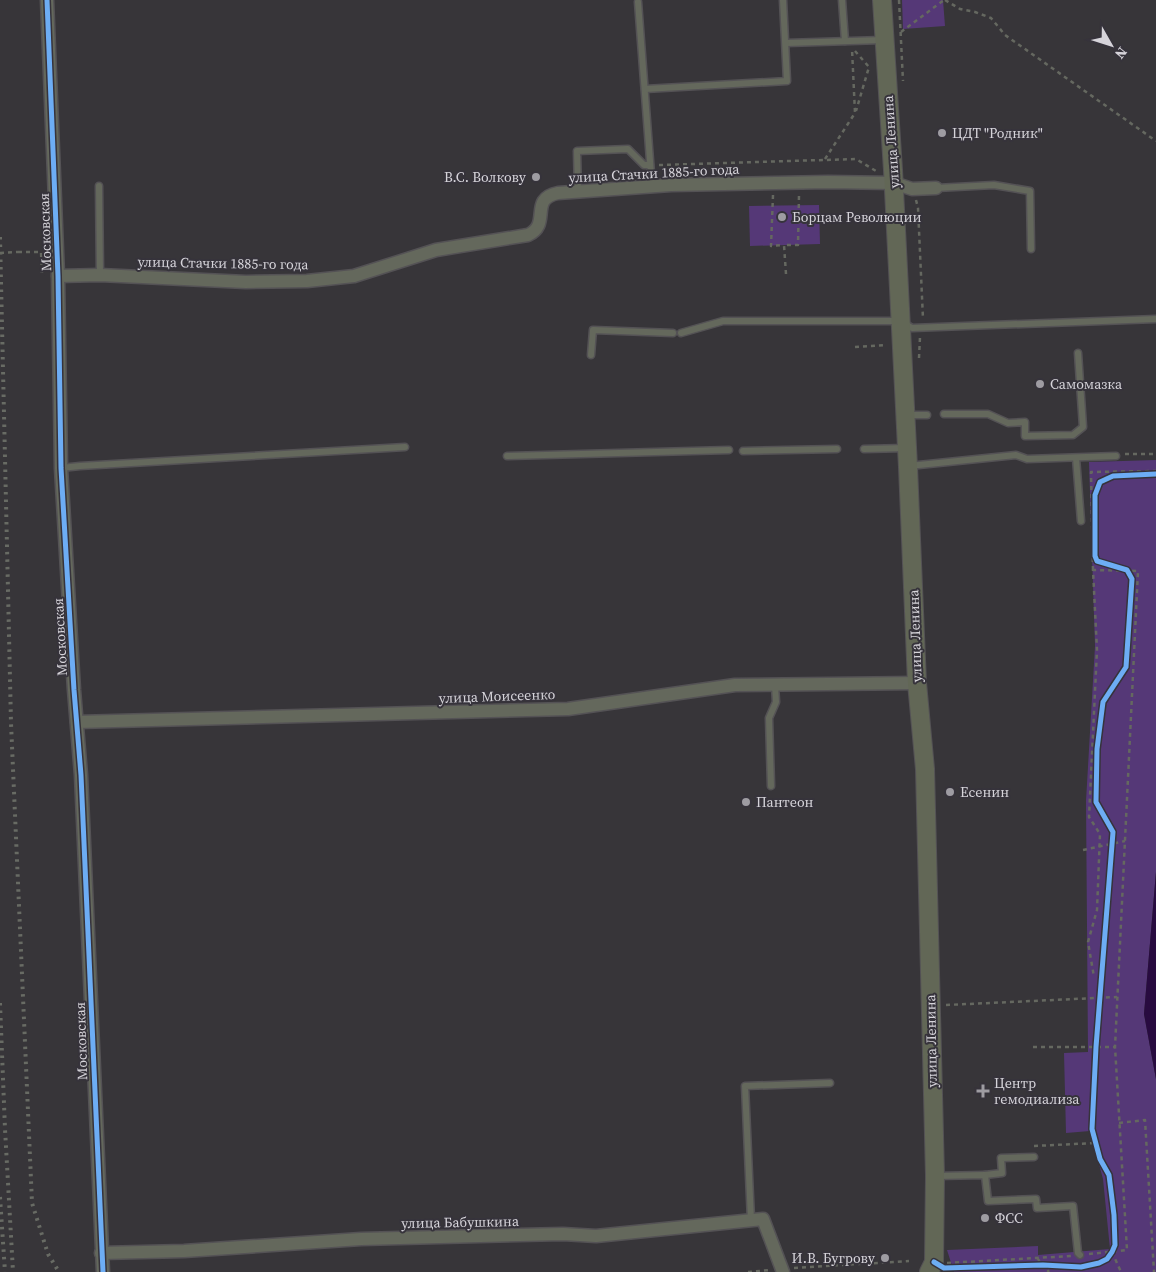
<svg xmlns="http://www.w3.org/2000/svg" width="1156" height="1272" font-family="'Source Serif 4',serif">
  <style>
    .green { fill: #553877 }
    .water { fill: #280b40 }
    .lines { fill: none; stroke-linecap: round; stroke-linejoin: round }
    .lane-casing { stroke: #545255; stroke-width: 9 }
    .street-casing { stroke: #545255; stroke-width: 15 }
    .secondary-casing { stroke: #545255; stroke-width: 20 }
    .path { stroke: #656860; stroke-width: 2.5; stroke-dasharray: 4 4; stroke-linecap: butt }
    .lane { stroke: #64685c; stroke-width: 6 }
    .street { stroke: #64685c; stroke-width: 12 }
    .secondary { stroke: #626756; stroke-width: 18 }
    .rail { stroke: #686b64; stroke-width: 4; stroke-dasharray: 2.5 5; stroke-linecap: butt }
    .path-bridge { stroke: #656860; stroke-width: 2.5; stroke-dasharray: 4 4; stroke-linecap: butt }
    .cycleway-casing { stroke: #36333b; stroke-width: 8 }
    .cycleway { stroke: #6dadf4; stroke-width: 5 }
    .poi-dot { fill: #9e9ca2; stroke: #36333b; stroke-width: 2 }
    .labels { text-anchor: middle; stroke-width: 4; stroke-linejoin: round; paint-order: stroke }
    .poi-label { font-size: 14px; fill: #d6d4da; stroke: #36333b; text-anchor: start }
    .street-label { font-size: 14px; fill: #d6d4da; stroke: #36333b }
  </style>
  <rect width="100%" height="100%" fill="#373539"/>
  <g class="green">
    <path d="M902,0H943L945,26L903,29Z"/>
    <path d="M819,205L820,244L750,246L749,206Z"/>
    <path d="M1156,460V872L1144,1014L1156,1079V1272H954L947,1250L1038,1246V1255L1110,1249L1103,1179L1090,1131L1066,1133L1064,1053L1088,1052L1086,801L1095,646L1089,462Z"/>
  </g>
  <path class="water" d="M1156,872V1079L1144,1014Z"/>
  <g class="lines">
    <defs>
      <g id="lane">
        <path d="M842,0L845,41"/>
        <path d="M638,2L652,187"/>
        <path d="M786,43L883,40"/>
        <path d="M645,89L787,81L783,0"/>
        <path d="M99,186L100,275"/>
        <path d="M936,188L994,185L1030,191L1031,249"/>
        <path d="M578,192L577,151L628,149L644,165H650"/>
        <path d="M681,333L723,321H900L912,328L1156,319"/>
        <path d="M591,355L593,330L673,333"/>
        <path d="M944,414H988L1008,423L1025,422V436L1073,435L1083,427L1078,353"/>
        <path d="M907,415H927"/>
        <path d="M864,449L906,448"/>
        <path d="M743,451L837,449"/>
        <path d="M507,456L729,450"/>
        <path d="M1076,458L1081,521"/>
        <path d="M909,466L1016,455L1027,459L1116,456"/>
        <path d="M61,468L80,466L405,447"/>
        <path d="M771,786L769,718L776,702L775,685"/>
        <path d="M985,1175L1002,1173L1001,1158L1034,1157"/>
        <path d="M936,1176L985,1175L988,1201L1036,1199L1037,1208L1073,1206L1078,1253L1080,1255"/>
        <path d="M751,1220L745,1086L830,1083"/>
      </g>
      <g id="street">
        <path d="M47,0L58,276L61,468L74,690L81,775L103,1272"/>
        <path d="M58,276L100,275L246,282L307,281L354,276L436,250L528,235C552,224 528,199 558,193L671,185L828,182L894,183L912,189L936,188"/>
        <path d="M77,722L568,709L735,685L917,683"/>
        <path d="M101,1253L184,1251L361,1239L563,1234L596,1236L763,1219L783,1272"/>
      </g>
      <path id="secondary" d="M882,0L893,170L908,467L917,683L925,769L935,1176L934,1262L929,1272"/>
    </defs>
    <use href="#lane" class="lane-casing"/>
    <use href="#street" class="street-casing"/>
    <use href="#secondary" class="secondary-casing"/>
    <g class="path">
      <path d="M899,0L903,81"/>
      <path d="M945,0L960,9L975,12L991,18L1005,35L1156,141"/>
      <path d="M901,32L944,0"/>
      <path d="M855,51L869,67L856,111"/>
      <path d="M825,159L855,113L852,49"/>
      <path d="M659,165L856,159L876,171"/>
      <path d="M773,195L771,246L784,245"/>
      <path d="M916,200L918,208L923,319"/>
      <path d="M18,252H41L42,274H45"/>
      <path d="M786,274L784,245H798L799,195"/>
      <path d="M855,347L886,345"/>
      <path d="M919,358L920,337"/>
      <path d="M1125,454H1156"/>
      <path d="M1093,570L1091,472L1156,471"/>
      <path d="M1083,850L1125,841"/>
      <path d="M946,1005L1117,997"/>
      <path d="M1033,1047H1115"/>
      <path d="M1119,1123L1145,1120L1154,1272"/>
      <path d="M1034,1146L1095,1143"/>
      <path d="M1112,1252L1121,1272"/>
      <path d="M1089,1254L1127,1250L1115,1047L1138,571L1093,570L1097,650L1089,817L1100,834L1097,910L1088,942L1094,977"/>
      <path d="M1037,1258L1049,1272"/>
      <path d="M947,1263L1071,1256"/>
      <path d="M1081,1264V1272"/>
      <path d="M794,1268L909,1261"/>
      <path d="M748,1272L771,1270"/>
    </g>
    <use href="#lane" class="lane"/>
    <use href="#street" class="street"/>
    <use href="#secondary" class="secondary"/>
    <g class="rail">
      <path d="M0,237L11,723L32,1203L48,1254L59,1272"/>
      <path d="M0,1003L5,1129L13,1272"/>
      <path d="M0,1197L5,1272"/>
    </g>
    <path class="path-bridge" d="M0,253L18,252"/>
    <defs>
      <g id="cycleway">
        <path d="M47,0L58,276L61,468L74,690L81,775L103,1272"/>
        <path d="M934,1262L944,1268L1043,1265L1081,1267L1099,1263L1107,1259L1112,1252L1115,1245L1114,1215L1109,1175L1100,1159L1092,1129L1096,1047L1113,832L1096,802L1097,749L1103,702L1126,667L1132,579L1127,570L1097,561L1095,556V495L1100,482L1113,476L1156,474"/>
      </g>
    </defs>
    <use href="#cycleway" class="cycleway-casing"/>
    <use href="#cycleway" class="cycleway"/>
  </g>
  <g class="poi-dot">
    <circle cx="942" cy="133" r="5"/>
    <circle cx="536" cy="177" r="5"/>
    <circle cx="782" cy="217" r="5"/>
    <circle cx="1040" cy="384" r="5"/>
    <circle cx="950" cy="792" r="5"/>
    <circle cx="746" cy="802" r="5"/>
    <path d="M980.5 1083.5h5v5h5v5h-5v5h-5v-5h-5v-5h5z"/>
    <circle cx="985" cy="1218" r="5"/>
    <circle cx="885" cy="1258" r="5"/>
  </g>
  <g class="labels">
    <g class="poi-label">
      <text x="952" y="138">ЦДТ "Родник"</text>
      <text x="526" y="182" text-anchor="end">В.С. Волкову</text>
      <text x="792" y="222">Борцам Революции</text>
      <text x="1050" y="389">Самомазка</text>
      <text x="960" y="797">Есенин</text>
      <text x="756" y="807">Пантеон</text>
      <text x="994" y="1088">Центр<tspan x="994" dy="16">гемодиализа</tspan></text>
      <text x="995" y="1223">ФСС</text>
      <text x="875" y="1263" text-anchor="end">И.В. Бугрову</text>
    </g>
    <g class="street-label">
      <text transform="translate(891 142) rotate(-94)" y="5">улица Ленина</text>
      <text transform="translate(654 173) rotate(-3)" y="5">улица Стачки 1885-го года</text>
      <text transform="translate(45 232) rotate(-92)" y="5">Московская</text>
      <text transform="translate(223 263) rotate(1)" y="5">улица Стачки 1885-го года</text>
      <text transform="translate(915 636) rotate(-92)" y="5">улица Ленина</text>
      <text transform="translate(60 637) rotate(-93)" y="5">Московская</text>
      <text transform="translate(497 696) rotate(-2)" y="5">улица Моисеенко</text>
      <text transform="translate(81 1041) rotate(-92)" y="5">Московская</text>
      <text transform="translate(931 1041) rotate(-91)" y="5">улица Ленина</text>
      <text transform="translate(460 1222) rotate(-1)" y="5">улица Бабушкина</text>
    </g>
  </g>
  <g transform="translate(1111 45) rotate(129)" stroke="#36333b" stroke-width="4" paint-order="stroke">
  <path d="M0-4L9 19L0 12L-9 19Z" fill="#d6d4da"/>
  <text y="-8" font-size="14" font-weight="bold" text-anchor="middle" fill="#d6d4da">N</text>
  </g>
</svg>
